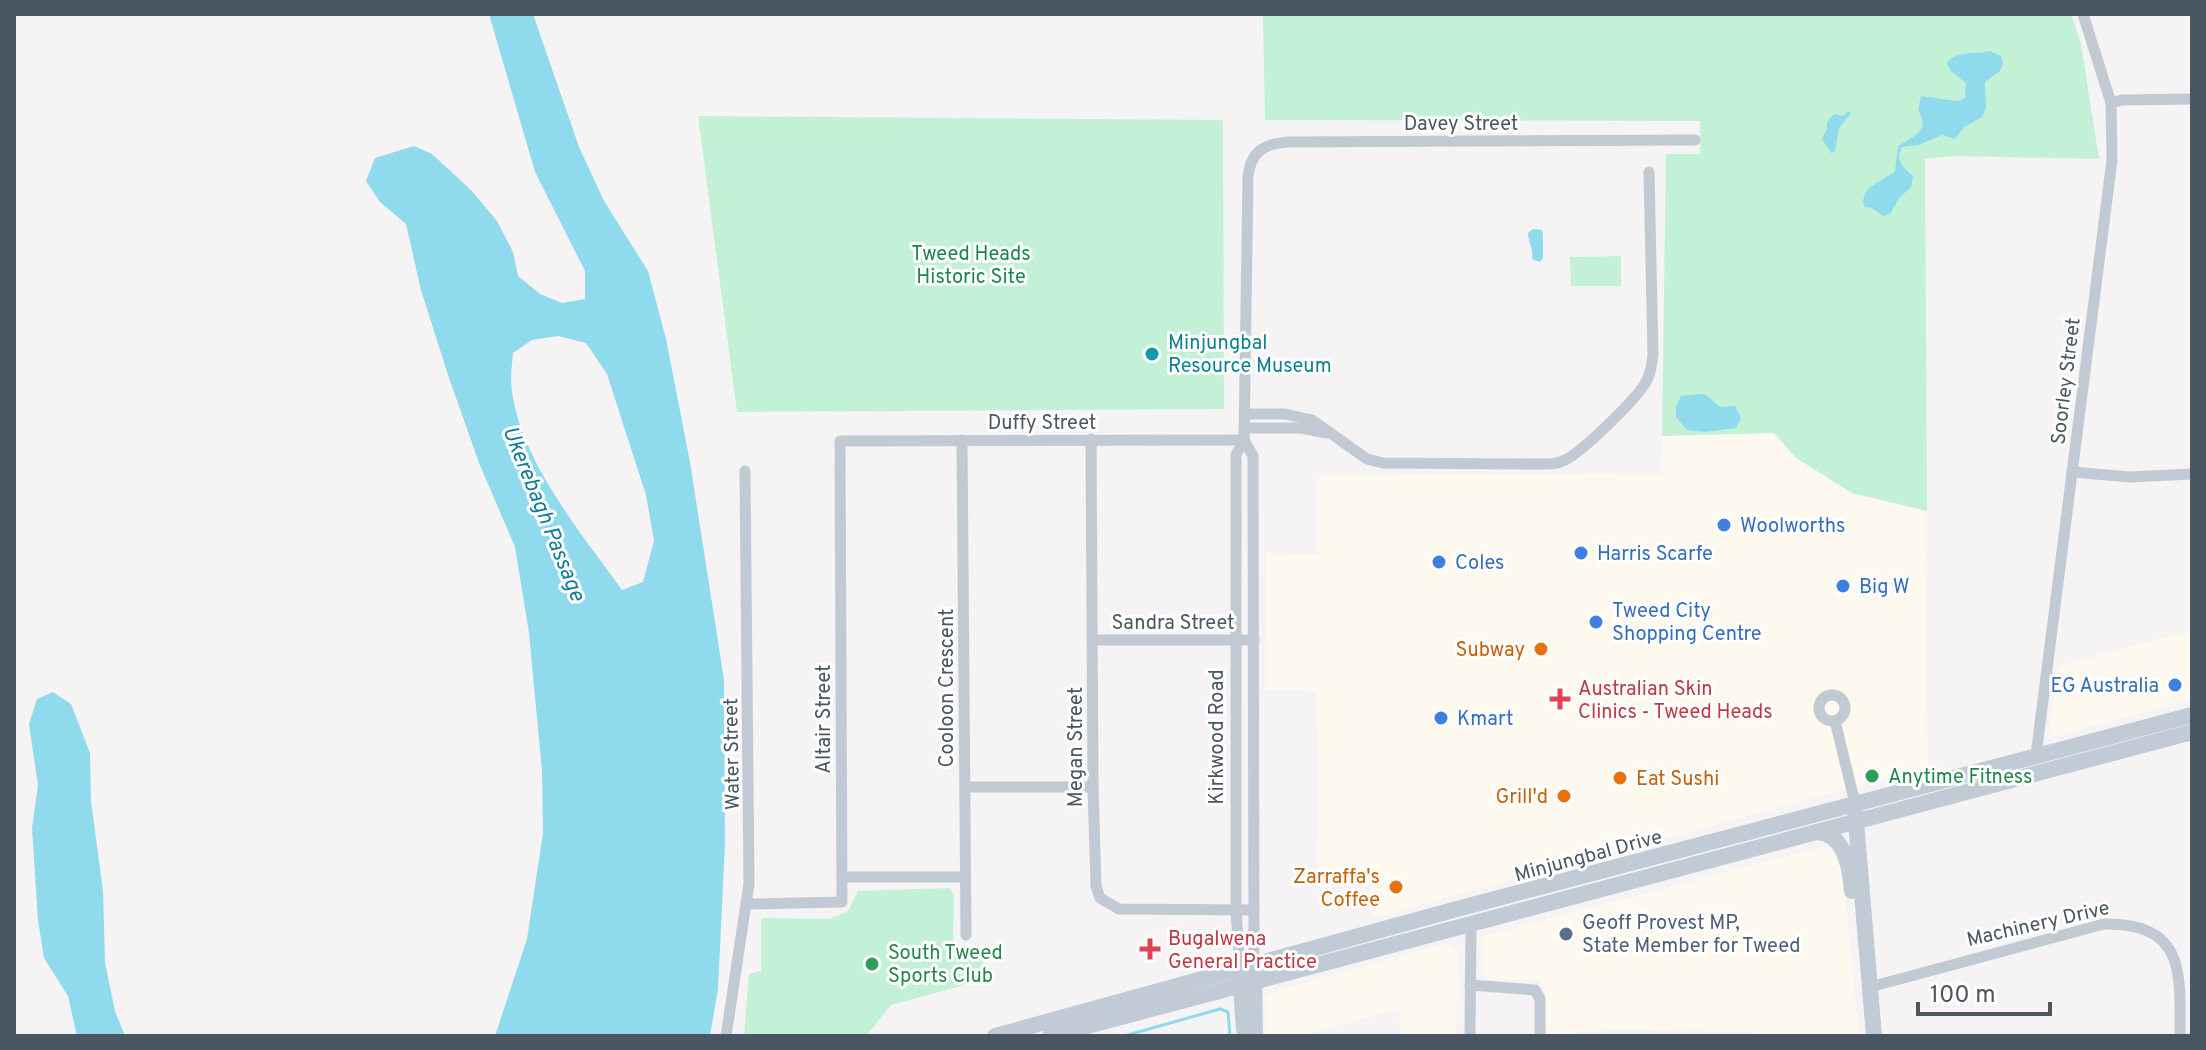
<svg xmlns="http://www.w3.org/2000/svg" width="2206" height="1050" font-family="Overpass,sans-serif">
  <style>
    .commercial { fill: #fdf9ef }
    .green { fill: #c3f1d5 }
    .water { fill: #90daee; fill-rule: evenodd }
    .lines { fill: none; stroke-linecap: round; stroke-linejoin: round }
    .stream { stroke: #90daee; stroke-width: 3 }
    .street { stroke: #c1cad2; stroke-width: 11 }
    .secondary { stroke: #c1cbd6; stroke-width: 16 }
    .culture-dot { fill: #0f9aa8; stroke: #fff; stroke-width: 3 }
    .shop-dot { fill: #3f7fe0; stroke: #fff; stroke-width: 3 }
    .food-dot { fill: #e8710a; stroke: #fff; stroke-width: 3 }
    .health-dot { fill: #e0444e; stroke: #fff; stroke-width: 3 }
    .leisure-dot { fill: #2e9e5b; stroke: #fff; stroke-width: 3 }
    .service-dot { fill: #5c6f8a; stroke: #fff; stroke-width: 3 }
    .labels { text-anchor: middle; stroke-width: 6; stroke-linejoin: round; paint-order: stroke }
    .street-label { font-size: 20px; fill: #4a5661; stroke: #fff }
    .park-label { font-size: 20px; fill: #17864f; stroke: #fff }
    .culture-label { font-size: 20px; fill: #0d838f; stroke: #fff; text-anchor: start }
    .shop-label { font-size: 20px; fill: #366cbe; stroke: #fff; text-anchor: start }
    .food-label { font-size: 20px; fill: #c56008; stroke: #fff; text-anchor: end }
    .health-label { font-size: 20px; fill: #be3a42; stroke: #fff; text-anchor: start }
    .leisure-label { font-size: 20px; fill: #27864d; stroke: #fff; text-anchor: start }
    .service-label { font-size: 20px; fill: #4e5e75; stroke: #fff; text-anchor: start }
    .water-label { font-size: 22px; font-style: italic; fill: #0c7c9b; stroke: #fff }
  </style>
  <rect width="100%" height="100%" fill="#f5f3f3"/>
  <g class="commercial">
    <path d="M1774,433L1796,458L1852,493L1927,511L1926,691L1928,767L1372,918L1370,875L1319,888L1317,691L1265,690L1266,553L1319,554V475L1663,473L1662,436Z"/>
    <path d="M2192,630V700L2048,738L2058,666Z"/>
    <path d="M1821,847L1830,848L1843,872L1859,1036H1755V1032L1619,1030L1547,1034L1546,994L1540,980H1489L1483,975V936Z"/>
    <path d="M1446,943L1458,951L1456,1036H1402L1398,1009L1299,1036H1265V994Z"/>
  </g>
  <g class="green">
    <path d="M1263,14H2071L2081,44L2099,159L1955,156L1925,159L1927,511L1852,493L1796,458L1774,433L1662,436L1666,154H1700V121L1265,120Z"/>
    <path d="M698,116L1223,120L1224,409L737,412Z"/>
    <path d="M1621,256V286H1571L1570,257Z"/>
    <path d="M949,888L954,896L953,942L959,948H971L983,957V980L891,1005L866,1036H744L749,974L761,971V918L830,919L848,911L858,891Z"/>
  </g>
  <g class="water">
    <path d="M489,14H533L579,147L604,201L648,271L666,339L690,462L724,680L725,843L718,989L710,1036H495L527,939L543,833L542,771L529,633L515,547L479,463L448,375L421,290L406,224L380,202L366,181L375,158L414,146L432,154L471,190L497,221L513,252L518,276L540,294L562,303L585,299V271L535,172ZM558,336L586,343L607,374L646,495L654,541L643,582L622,590C581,533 521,461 512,391C510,379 512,365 513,353L532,340Z"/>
    <path d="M1990,51L2001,56L2003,64L2000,71L1985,82L1986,108L1982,117L1964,127L1955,139L1942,135L1918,145L1902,147C1894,160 1904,168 1913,176L1911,187L1900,197L1890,214L1883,216L1872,208L1864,207C1859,186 1883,182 1895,171L1898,146C1914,136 1931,131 1918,110L1921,96L1957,101L1965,98L1966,83L1951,71L1947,63C1955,51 1976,54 1990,51Z"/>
    <path d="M1848,111L1851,113L1839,128L1835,151L1831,153L1822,139L1827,129V122L1834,114L1843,116Z"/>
    <path d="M1533,229L1542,230L1543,234V258L1540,262L1532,259C1534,249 1528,243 1528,233Z"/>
    <path d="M1699,394L1706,395L1720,407L1735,406L1741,418L1736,428L1705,432L1687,430L1676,417V407L1681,396Z"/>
    <path d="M53,692L71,704L90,753L91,801L103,891L105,963L115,1011L125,1036H77L68,996L44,958L38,920L32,828L38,785L29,724L37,699Z"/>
  </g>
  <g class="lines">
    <path class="stream" d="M1124,1036L1220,1009L1228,1012L1230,1036"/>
    <g class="street">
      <path d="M2111,103L2122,100L2192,99"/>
      <path d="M1245,414H1285L1312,420L1367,459L1383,463L1534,464C1545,464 1555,465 1565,460C1582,452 1639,397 1647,380C1651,372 1652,364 1653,355L1649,172"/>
      <path d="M1244,428H1300L1327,433"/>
      <path d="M1091,439L1093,787L1096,886L1100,898L1119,909L1254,910"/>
      <path d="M962,440L966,935"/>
      <path d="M1244,440L1253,456L1254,965"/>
      <path d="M2072,472L2130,477L2192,474"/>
      <path d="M1093,640H1254"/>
      <circle cx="1832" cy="708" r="13"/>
      <path d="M1835,721L1855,803"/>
      <path d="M2036,755L2112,160L2111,103L2083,14"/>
      <path d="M965,787H1093"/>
      <path d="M842,877H964"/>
      <path d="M747,904L842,902L840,441L1244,440"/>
      <path d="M1240,970L1236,910V455L1244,440L1248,176C1251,152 1263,144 1287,142L1695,140"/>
      <path d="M1470,985L1535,990L1540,999V1036"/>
      <path d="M1870,987L2104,924C2186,923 2180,973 2180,1036"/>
      <path d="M726,1036L749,884L745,471"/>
      <path d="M1470,1036L1471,924"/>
    </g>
    <g class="secondary">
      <path d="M1855,810L1874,1036"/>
      <path d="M1817,832C1845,834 1850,867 1852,891"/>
      <path d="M1240,974L1244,1030"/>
      <path d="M1254,974L1255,1036"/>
      <path d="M995,1036L1457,909L2192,715"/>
      <path d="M1050,1036L2192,732"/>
    </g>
  </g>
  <circle class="culture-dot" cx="1152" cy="354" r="8"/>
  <g class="shop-dot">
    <circle cx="1724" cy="525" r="8"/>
    <circle cx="1581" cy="553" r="8"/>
    <circle cx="1439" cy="562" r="8"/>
    <circle cx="1843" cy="586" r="8"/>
    <circle cx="1596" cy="622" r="8"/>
    <circle cx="2175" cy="685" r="8"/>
    <circle cx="1441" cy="718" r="8"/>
  </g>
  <g class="food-dot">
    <circle cx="1541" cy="649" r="8"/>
    <circle cx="1620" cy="778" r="8"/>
    <circle cx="1564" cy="796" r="8"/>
    <circle cx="1396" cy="887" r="8"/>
  </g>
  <g class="health-dot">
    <path d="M1556 687h8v8h8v8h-8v8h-8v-8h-8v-8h8z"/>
    <path d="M1146 937h8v8h8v8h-8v8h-8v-8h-8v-8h8z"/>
  </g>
  <g class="leisure-dot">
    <circle cx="1872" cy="776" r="8"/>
    <circle cx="872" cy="964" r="8"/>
  </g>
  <circle class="service-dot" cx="1566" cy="934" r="8"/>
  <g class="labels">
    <g class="street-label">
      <text x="1461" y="130">Davey Street</text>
      <text transform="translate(2065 381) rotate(-83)" y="7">Soorley Street</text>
      <text x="1042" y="429">Duffy Street</text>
      <text x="1173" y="629">Sandra Street</text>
      <text transform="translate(946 688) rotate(-90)" y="7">Cooloon Crescent</text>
      <text transform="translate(823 719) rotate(-90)" y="7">Altair Street</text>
      <text transform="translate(1216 737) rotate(-90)" y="7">Kirkwood Road</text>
      <text transform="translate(1075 747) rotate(-90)" y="7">Megan Street</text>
      <text transform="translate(731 754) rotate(-91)" y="7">Water Street</text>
      <text transform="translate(1588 855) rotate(-15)" y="7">Minjungbal Drive</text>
      <text transform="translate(2038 923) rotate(-13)" y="7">Machinery Drive</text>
    </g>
    <g class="park-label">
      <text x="971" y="260">Tweed Heads<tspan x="971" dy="23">Historic Site</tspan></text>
    </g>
    <g class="culture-label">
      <text x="1168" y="349">Minjungbal<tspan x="1168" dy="23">Resource Museum</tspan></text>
    </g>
    <g class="shop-label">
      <text x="1740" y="532">Woolworths</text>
      <text x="1597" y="560">Harris Scarfe</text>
      <text x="1455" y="569">Coles</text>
      <text x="1859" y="593">Big W</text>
      <text x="1612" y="617">Tweed City<tspan x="1612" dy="23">Shopping Centre</tspan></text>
      <text x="2159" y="692" text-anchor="end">EG Australia</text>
      <text x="1457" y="725">Kmart</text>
    </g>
    <g class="food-label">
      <text x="1525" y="656">Subway</text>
      <text x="1636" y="785" text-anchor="start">Eat Sushi</text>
      <text x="1548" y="803">Grill'd</text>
      <text x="1380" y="883">Zarraffa's<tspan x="1380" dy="23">Coffee</tspan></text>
    </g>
    <g class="health-label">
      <text x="1578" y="695">Australian Skin<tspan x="1578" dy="23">Clinics - Tweed Heads</tspan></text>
      <text x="1168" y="945">Bugalwena<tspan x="1168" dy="23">General Practice</tspan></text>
    </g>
    <g class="leisure-label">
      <text x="1888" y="783">Anytime Fitness</text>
      <text x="888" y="959">South Tweed<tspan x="888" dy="23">Sports Club</tspan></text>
    </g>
    <g class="service-label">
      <text x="1582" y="929">Geoff Provest MP,<tspan x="1582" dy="23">State Member for Tweed</tspan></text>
    </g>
    <g class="water-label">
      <text transform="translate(545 513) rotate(68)" y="8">Ukerebagh Passage</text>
    </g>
  </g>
  <rect width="2206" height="1050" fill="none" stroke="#4a5661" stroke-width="32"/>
  <path d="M1918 1002v12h132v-12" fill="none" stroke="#4a5661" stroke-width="4"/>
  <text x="1930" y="1002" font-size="24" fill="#4a5661" stroke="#ffffff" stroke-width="6" paint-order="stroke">100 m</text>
</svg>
